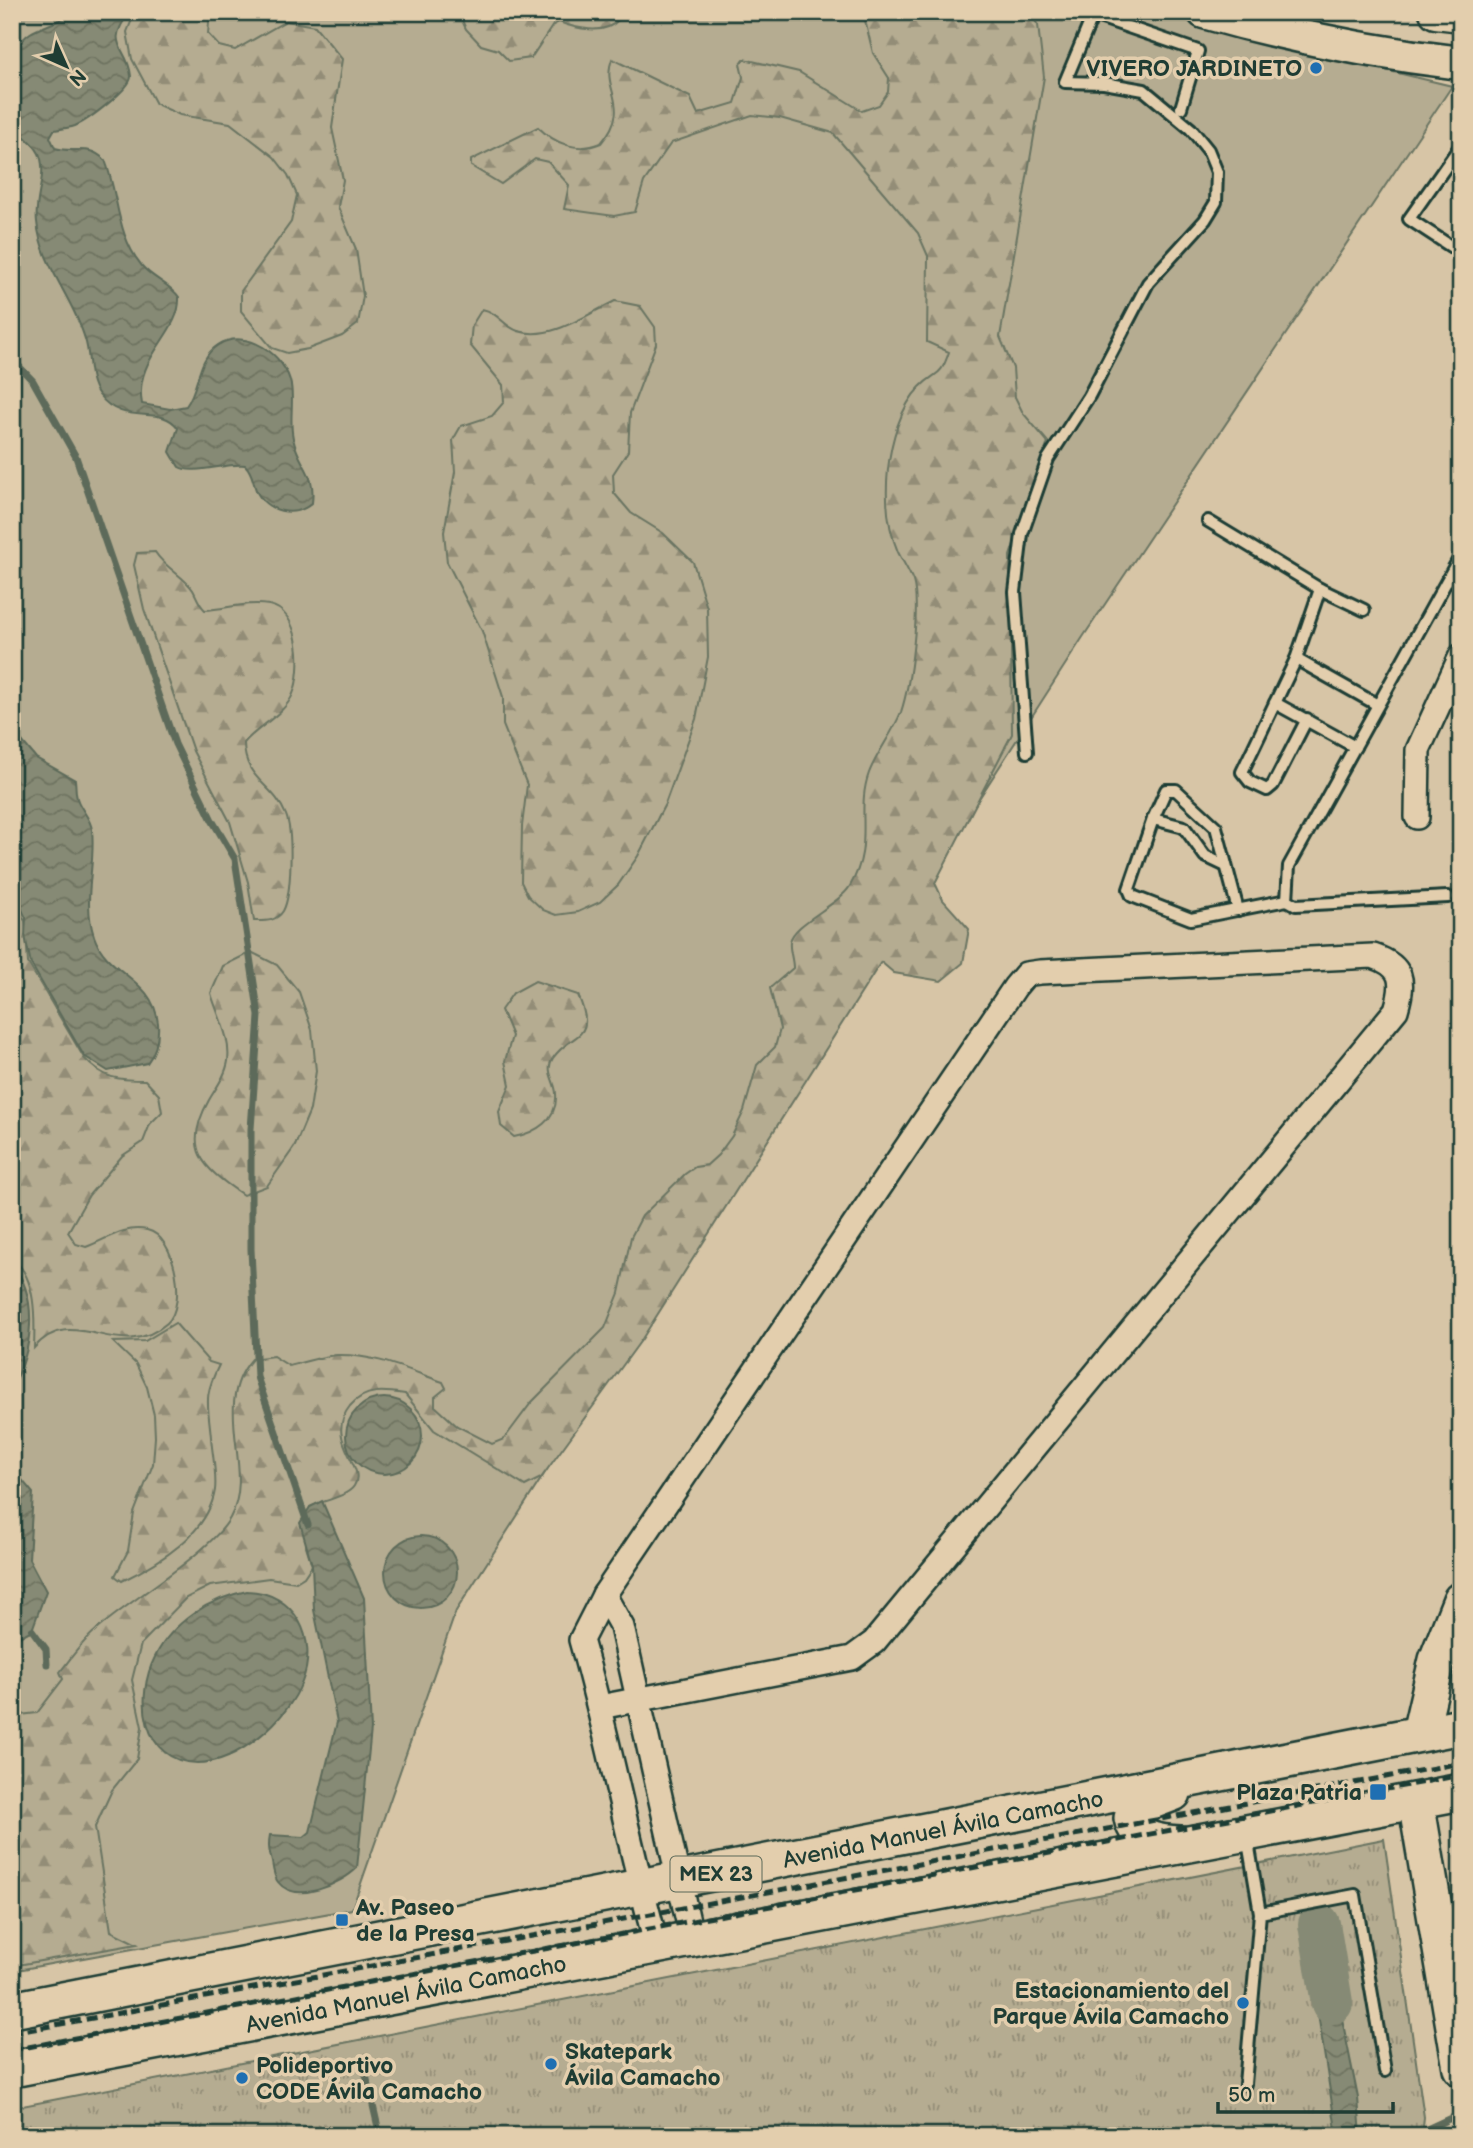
<svg xmlns="http://www.w3.org/2000/svg" width="1473" height="2148" font-family="'Balsamiq Sans',sans-serif">
  <style>
    .green { fill: #b5ac91; stroke: #6a7462; stroke-width: 2 }
    .forest { fill: url(#forest-firs); stroke: #6a7462; stroke-width: 2 }
    .park { fill: url(#park-tufts); stroke: #6a7462; stroke-width: 2 }
    .water { fill: url(#water-waves); stroke: #5d6b5a; stroke-width: 2 }
    .lines { fill: none; stroke-linecap: round; stroke-linejoin: round }
    .stream { stroke: #5d6b5a; stroke-width: 7 }
    .river { stroke: #868a74; stroke-width: 42 }
    .lane-casing { stroke: #1f3d34; stroke-width: 16 }
    .street-casing { stroke: #1f3d34; stroke-width: 28 }
    .secondary-casing { stroke: #1f3d34; stroke-width: 37 }
    .primary-casing { stroke: #1f3d34; stroke-width: 40 }
    .lane { stroke: #e3cead; stroke-width: 10 }
    .street { stroke: #e3cead; stroke-width: 23 }
    .secondary { stroke: #e3cead; stroke-width: 32 }
    .primary { stroke: #e3cead; stroke-width: 35 }
    .rail { stroke: #1f3d34; stroke-width: 5; stroke-dasharray: 10 5; stroke-linecap: butt }
    .poi-dot { fill: #1f6fb2; stroke: #e3cead; stroke-width: 2.5 }
    .labels { text-anchor: middle; stroke-width: 7; stroke-linejoin: round; paint-order: stroke }
    .shield { fill: #e3cead; stroke: #5a6858; stroke-width: 2 }
    .shield-label { font-size: 21px; font-weight: bold; fill: #1f3d34 }
    .poi-label { font-size: 23px; font-weight: bold; fill: #1f3d34; stroke: #e3cead; text-anchor: end }
    .street-label { font-size: 23px; fill: #1f3d34; stroke: #e3cead }
  </style>
  <defs>
    <pattern id="forest-firs" width="22" height="20" patternUnits="userSpaceOnUse" patternTransform="scale(1.75)"><rect width="22" height="20" fill="#b5ac91"/><path d="M5 1l3.5 6h-7zM16 11l3.5 6h-7z" fill="#938d77"/></pattern>
    <pattern id="park-tufts" width="24" height="20" patternUnits="userSpaceOnUse" patternTransform="scale(1.75)"><rect width="24" height="20" fill="#b5ac91"/><path d="M3 7l-1-3M5 7V3M7 7l1-3M15 17l-1-3M17 17v-4M19 17l1-3" fill="none" stroke="#938d77"/></pattern>
    <pattern id="water-waves" width="16" height="10" patternUnits="userSpaceOnUse" patternTransform="scale(1.75)"><rect width="16" height="10" fill="#868a74"/><path d="M0 5q4-4 8 0t8 0" fill="none" stroke="#6d7260"/></pattern>
  </defs>
  <rect width="100%" height="100%" fill="#d7c5a6"/>
  <filter id="ink" filterUnits="userSpaceOnUse"><feTurbulence type="fractalNoise" baseFrequency=".0143" numOctaves="2"/><feDisplacementMap in="SourceGraphic" scale="14" xChannelSelector="R" yChannelSelector="G"/><feConvolveMatrix kernelMatrix="1 2 1 2 8 2 1 2 1" color-interpolation-filters="sRGB"/></filter>
  <g filter="url(#ink)">
    <path class="green" d="M12,12H1163L1239,35L1452,86L1083,637L456,1611L352,1909L12,1971Z"/>
    <g class="forest">
      <path d="M135,12H210L208,34L219,46L235,50L286,21L315,26L342,59L332,128L343,180L338,207L356,249L363,296L358,324L342,336L308,349L287,353L272,348L241,311V291L291,222L297,195L288,175L274,157L230,123L180,115L156,104L132,59L127,32Z"/>
      <path d="M458,12H619L618,20C605,36 574,28 559,22L553,25L531,58L509,61L498,50L481,45L466,29Z"/>
      <path d="M863,12H1029L1038,25L1044,77L1000,337L1013,368L1015,397L1023,413L1048,442L1010,556L1012,734L935,883L943,900L969,929L963,963L941,981L894,973L881,962L642,1339L541,1478L525,1486L434,1430L405,1394C385,1391 365,1388 350,1406C323,1440 368,1466 354,1486C347,1497 321,1501 310,1507L306,1546L312,1565L304,1577L296,1582L269,1578L210,1586L186,1598L141,1644L132,1680L142,1727L137,1759L112,1790L95,1827L111,1931L137,1944L12,1966V1716L37,1713L63,1679L60,1672C71,1658 82,1642 95,1631C128,1601 210,1553 230,1518C257,1469 210,1407 252,1359L273,1356L289,1366C305,1362 322,1356 337,1355C375,1354 408,1370 443,1382L446,1388L435,1397V1406L457,1426L492,1444L504,1439L531,1403L605,1328L619,1293L631,1237L642,1216L685,1174L695,1167L707,1165L718,1155L732,1136L744,1111L757,1065L775,1047L780,1029L770,988L793,968C793,959 789,950 790,942C792,924 839,905 850,886C875,844 855,811 869,773C877,752 893,733 901,712C910,685 921,607 913,581C909,571 903,562 898,552C887,526 885,498 888,469C891,442 900,407 920,387C937,370 940,379 949,352L927,342L928,256L918,233L833,133L780,118L752,115L671,143L644,182L635,212L614,216L564,209L569,185L548,162L535,159L501,184L471,166V160L538,127C555,144 578,153 601,143C634,104 600,91 612,59L690,97L698,114L735,103L743,77L740,64L744,59L799,72L862,111L879,105L888,92L889,78L873,53Z"/>
      <path d="M615,301L640,306L655,327L656,344L630,413L628,451L613,474L614,493L631,513L663,533L693,562L707,608L708,657L696,719L665,804L638,856L618,885L600,902L578,912L556,915L543,910L528,896L521,882L522,826L527,785L503,725V697L482,631L447,562L444,532L455,472L453,440L461,426L492,416L504,402L503,385L470,345L472,325L482,309C498,312 504,327 518,331C551,341 586,315 615,301Z"/>
      <path d="M155,552C165,568 184,576 193,590C197,597 198,603 205,610C226,609 248,601 269,605C301,611 303,669 293,694C285,714 257,727 244,743C244,780 274,784 286,815C293,832 292,895 283,911C276,922 265,921 254,921L248,882L230,822L193,751L144,609L134,565L137,553Z"/>
      <path d="M12,899L25,921L28,963L84,1058C103,1079 118,1080 145,1080L159,1095L162,1112L150,1124L143,1142L122,1156L89,1195L68,1232L76,1244L86,1247C106,1240 124,1225 147,1230C176,1236 187,1305 167,1323C118,1366 75,1301 34,1348C35,1322 37,1275 12,1259Z"/>
      <path d="M251,952L277,965L299,992L312,1030L316,1071L310,1110L295,1146L267,1186L243,1195C201,1167 182,1148 209,1100C216,1088 226,1075 228,1061C231,1037 217,1015 211,993L223,966Z"/>
      <path d="M535,981L578,995C598,1041 572,1031 553,1058C544,1071 556,1082 556,1094C558,1120 535,1133 514,1137L501,1126L499,1112L510,1085L505,1061L512,1036L501,1010L513,993Z"/>
      <path d="M175,1323L209,1362L219,1365C203,1397 208,1403 211,1437C212,1453 217,1474 215,1490C208,1534 159,1563 122,1581L115,1576L128,1551L134,1513L153,1464L155,1437L154,1415L147,1387L136,1364L113,1342L145,1341Z"/>
    </g>
    <path class="park" d="M1384,1839L1424,2117L1422,2136H12V2108Z"/>
    <g class="water">
      <path d="M70,12H130C103,47 128,45 131,76C132,88 87,121 75,126C69,128 61,129 54,130L50,137L55,148C75,154 88,143 105,160C119,196 116,235 142,266C153,279 169,283 179,297C181,334 133,357 142,404L170,409L186,406C200,388 196,359 218,345C246,327 286,355 291,385C294,403 289,421 293,438C299,467 316,471 312,503C295,519 265,512 256,490C252,480 253,473 245,465C225,463 193,475 179,467L170,452L178,428C160,403 124,428 99,395C87,378 91,357 85,339C73,297 41,265 37,222C34,200 46,179 41,159C38,144 22,139 16,125C13,115 17,109 18,99C20,83 12,62 19,46C28,25 56,28 70,12Z"/>
      <path d="M12,729L36,758L75,780C76,787 75,795 78,801C82,811 91,819 92,830C96,865 82,900 94,936C107,975 153,977 158,1023C159,1038 156,1052 147,1063L108,1071L84,1056L31,964L25,936L26,918L12,889Z"/>
      <path d="M12,1264C40,1298 32,1352 12,1387Z"/>
      <circle cx="384" cy="1436" r="38"/>
      <path d="M12,1468L33,1493L29,1559L46,1591L32,1630L12,1641Z"/>
      <path d="M322,1501L364,1598L371,1729L357,1868C341,1884 296,1905 278,1882C274,1877 273,1869 272,1862C269,1851 268,1845 270,1835L304,1837L310,1832L337,1722L314,1610L312,1565L300,1523L310,1507Z"/>
      <circle cx="421" cy="1572" r="36"/>
      <path d="M247,1591C295,1592 319,1639 302,1682C288,1719 238,1763 197,1763C141,1762 135,1696 155,1657C172,1622 210,1598 247,1591Z"/>
      <path d="M1323,1947L1329,1954L1358,2098L1361,2136H1337L1309,1956Z"/>
    </g>
    <g class="lines">
      <g class="stream">
        <path d="M12,359L33,381L76,457L175,744L212,820L235,859L259,1016L251,1129V1249L257,1377L308,1525"/>
        <path d="M32,1630L46,1649L47,1664"/>
        <path d="M363,2062L380,2136"/>
        <path d="M1412,2136L1451,2118"/>
      </g>
      <path class="river" d="M1319,1924L1332,2003"/>
      <defs>
        <g id="lane">
          <path d="M1461,145L1409,219L1461,253"/>
          <path d="M1208,521L1320,589L1296,659L1376,704"/>
          <path d="M1320,589L1364,610"/>
          <path d="M1275,703L1296,659"/>
          <path d="M1307,719L1273,785L1267,790L1250,782L1242,772L1275,703L1355,747"/>
          <path d="M1027,752L1015,592L1022,534L1048,459L1089,396L1148,283L1205,220L1216,202L1217,172L1208,150L1191,129L1144,90L1104,83L1065,82L1093,15L1198,51L1181,108"/>
          <path d="M1153,819L1166,790H1176L1216,827L1238,910"/>
          <path d="M1226,866L1205,856L1184,827L1153,819L1129,889L1132,896L1191,919L1287,900"/>
          <path d="M1448,897L1296,905L1287,900L1289,866L1461,555"/>
          <path d="M1247,1836L1260,1913"/>
          <path d="M1245,2084L1260,1913L1355,1895L1385,2071"/>
        </g>
        <g id="street">
          <path d="M1417,817L1418,750L1461,656"/>
          <path d="M604,1595L622,1627L692,1939"/>
          <path d="M600,1707L852,1658L874,1642L1396,1010C1405,981 1403,966 1373,956L1040,972L1026,974L1015,987L604,1595L581,1640C610,1741 628,1845 657,1946"/>
        </g>
        <g id="secondary">
          <path d="M1204,12C1288,36 1374,53 1461,63"/>
          <path d="M1436,12L1461,15"/>
        </g>
        <g id="primary">
          <path d="M1420,1733L1437,1660L1461,1600"/>
          <path d="M1173,1793L1139,1806L1132,1818C1137,1842 1161,1843 1181,1844"/>
          <path d="M1416,1801L1461,2068"/>
          <path d="M12,2010L1461,1726"/>
          <path d="M12,2069L1461,1792"/>
        </g>
      </defs>
      <use href="#lane" class="lane-casing"/>
      <use href="#street" class="street-casing"/>
      <use href="#secondary" class="secondary-casing"/>
      <use href="#primary" class="primary-casing"/>
      <use href="#lane" class="lane"/>
      <use href="#street" class="street"/>
      <use href="#secondary" class="secondary"/>
      <use href="#primary" class="primary"/>
      <g class="rail">
        <path d="M12,2033L1461,1763"/>
        <path d="M12,2050L1461,1775"/>
      </g>
    </g>
  </g>
  <g class="poi-dot">
    <circle cx="1316" cy="68" r="7"/>
    <rect x="1369" y="1783" width="18" height="18" rx="3.5"/>
    <rect x="335" y="1913" width="14" height="14" rx="3.5"/>
    <circle cx="1243" cy="2003" r="7"/>
    <circle cx="551" cy="2064" r="7"/>
    <circle cx="242" cy="2078" r="7"/>
  </g>
  <g class="labels">
    <rect class="shield" x="670.5" y="1856.5" width="91" height="35" rx="5"/>
    <g class="shield-label">
      <text x="716" y="1881">MEX 23</text>
    </g>
    <g class="poi-label">
      <text x="1302" y="76">VIVERO JARDINETO</text>
      <text x="1362" y="1800">Plaza Patria</text>
      <text x="356" y="1915" text-anchor="start">Av. Paseo<tspan x="356" dy="26">de la Presa</tspan></text>
      <text x="1229" y="1998">Estacionamiento del<tspan x="1229" dy="26">Parque Ávila Camacho</tspan></text>
      <text x="565" y="2059" text-anchor="start">Skatepark<tspan x="565" dy="26">Ávila Camacho</tspan></text>
      <text x="256" y="2073" text-anchor="start">Polideportivo<tspan x="256" dy="26">CODE Ávila Camacho</tspan></text>
    </g>
    <g class="street-label">
      <text transform="translate(943 1829) rotate(-11)" y="8">Avenida Manuel Ávila Camacho</text>
      <text transform="translate(406 1994) rotate(-11)" y="8">Avenida Manuel Ávila Camacho</text>
    </g>
  </g>
  <rect width="1473" height="2148" fill="none" stroke="#e3cead" stroke-width="42"/>
  <rect x="21" y="21" width="1431" height="2106" fill="none" stroke="#1f3d34" stroke-width="2.5" filter="url(#ink)"/>
  <g transform="translate(66 66) rotate(135)" stroke="#e3cead" stroke-width="5" paint-order="stroke">
  <path d="M0-5L12 26L0 18L-12 26Z" fill="#1f3d34"/>
  <text y="-10" font-size="19" font-weight="bold" text-anchor="middle" fill="#1f3d34">N</text>
  </g>
  <path d="M1218 2102v10h175v-10" fill="none" stroke="#1f3d34" stroke-width="3.5"/>
  <text x="1228" y="2102" font-size="21" fill="#1f3d34" stroke="#e3cead" stroke-width="5" paint-order="stroke">50 m</text>
</svg>
